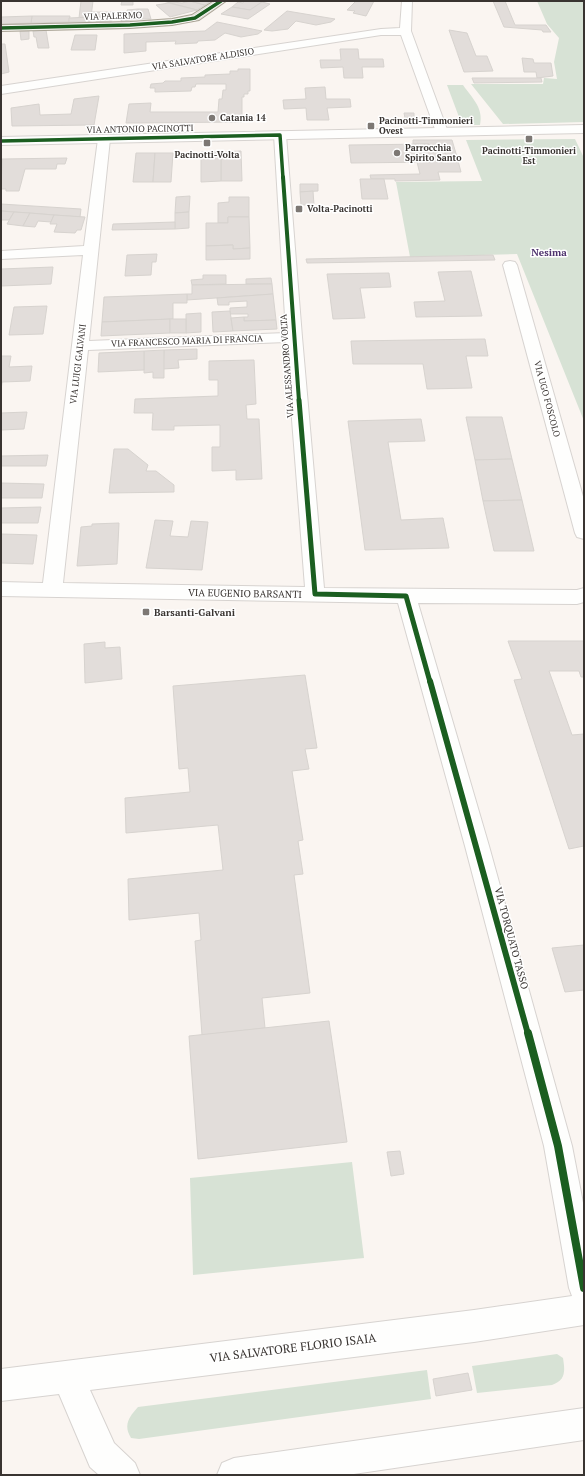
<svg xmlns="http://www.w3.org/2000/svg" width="585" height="1476" font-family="'PT Serif',serif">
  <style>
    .green { fill: #d7e2d5 }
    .building { fill: #e2ddda; stroke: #d7d3cf }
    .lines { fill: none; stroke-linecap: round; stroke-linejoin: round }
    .minor-casing { stroke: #d7d3d0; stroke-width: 2 }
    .secondary-casing { stroke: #d7d3d0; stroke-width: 2 }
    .primary-casing { stroke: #aaa496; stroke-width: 2 }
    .minor { fill: #fefefd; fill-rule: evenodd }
    .secondary { fill: #fefefd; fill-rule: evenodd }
    .primary { fill: #e6e2db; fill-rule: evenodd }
    .cycleway-far4-casing { stroke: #fff; stroke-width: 5 }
    .cycleway-far3-casing { stroke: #fff; stroke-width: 5.5 }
    .cycleway-far2-casing { stroke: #fff; stroke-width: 7 }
    .cycleway-far1-casing { stroke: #fff; stroke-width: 9 }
    .cycleway-casing { stroke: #fff; stroke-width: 10 }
    .cycleway-far4 { stroke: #1b5e20; stroke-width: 3.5 }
    .cycleway-far3 { stroke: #1b5e20; stroke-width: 4 }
    .cycleway-far2 { stroke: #1b5e20; stroke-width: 5 }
    .cycleway-far1 { stroke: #1b5e20; stroke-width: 6 }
    .cycleway { stroke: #1b5e20; stroke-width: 8 }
    .poi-dot { fill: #7d7874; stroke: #fff; stroke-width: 1.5 }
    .labels { text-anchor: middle; stroke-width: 3; stroke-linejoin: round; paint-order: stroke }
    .far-street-label { font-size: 9px; fill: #393431; stroke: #fff }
    .far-poi-label { font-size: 9px; font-weight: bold; fill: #393431; stroke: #fff; text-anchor: start }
    .far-quarter-label { font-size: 10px; font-weight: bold; fill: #4e326d; stroke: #fff }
    .street-label { font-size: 10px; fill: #393431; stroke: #fff }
    .poi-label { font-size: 10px; font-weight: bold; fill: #393431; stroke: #fff; text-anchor: start }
    .near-street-label { font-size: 12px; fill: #393431; stroke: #fff }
  </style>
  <rect width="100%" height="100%" fill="#faf5f1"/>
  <g class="green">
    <path d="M537,1H584V122L503,124L471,84H543L544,78L557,79L554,62L559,38L547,24Z"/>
    <path d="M447,85H463C472,98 484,108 480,125H462Z"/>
    <path d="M575,139L584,158V421L517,254L410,257L396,182L482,181L466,140Z"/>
    <path d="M352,1162L364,1258L193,1275L190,1178Z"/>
    <path d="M557,1354L563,1358C565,1371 566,1380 552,1385L477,1393L472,1366Z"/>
    <path d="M427,1370L431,1399L139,1439L131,1438C123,1425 129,1417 138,1407Z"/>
  </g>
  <g class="building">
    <path d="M81,1H93L91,17L79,18Z"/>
    <path d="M122,1H133V5H121Z"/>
    <path d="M163,1L182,3L190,1L205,5L197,10Z"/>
    <path d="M190,1H211L205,5Z"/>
    <path d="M244,1H263L250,10L232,7L238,2L243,3Z"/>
    <path d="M356,1H374L366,16L353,13L355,11L347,10Z"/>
    <path d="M493,1H505L515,25H546L551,32H543L542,30L504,27Z"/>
    <path d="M262,2L270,4L248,19L221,14L232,7L250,10Z"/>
    <path d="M169,3L197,10L170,17L156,5Z"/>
    <path d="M138,9H148L151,19H141Z"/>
    <path d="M138,9L141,19L132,20L131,16H129L127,10Z"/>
    <path d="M287,11L335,19L331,22L316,25L296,21L288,29L272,31L264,30Z"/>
    <rect x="91" y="12" width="22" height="5"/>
    <path d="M32,16H70L69,22L31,23Z"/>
    <path d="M32,16L31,23L1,24V17Z"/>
    <path d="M131,16L132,20L121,21L122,17Z"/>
    <path d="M91,17H113L112,21L90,22Z"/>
    <path d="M91,17L90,22H69V18Z"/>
    <path d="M217,22L262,31L258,34L241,37L225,33L215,40L198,41L197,43L175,44L176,41L146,42V51L124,53V34L205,31Z"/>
    <path d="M46,30L49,48H38L36,37H34L33,31Z"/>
    <path d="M449,30L467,33L476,56H487L493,71L464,72Z"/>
    <path d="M20,31H29V39L21,40Z"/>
    <path d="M75,35H97L95,50H71Z"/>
    <path d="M1,44H5L9,72L1,74Z"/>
    <path d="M340,49H358L359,59H383L384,67H362L363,78H344L343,67L321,68L320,60H341Z"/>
    <path d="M522,58L533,59L534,63H551L553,76L537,78L536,72H524Z"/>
    <path d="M238,69H250V91H248V94H244V97H242V122L126,123L129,104L151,103L150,112H218L219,99H222L223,90H226V84H196L195,87H192L191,91L155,92V88H150L151,84L163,83L165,81H181V78L205,77V75L230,74V71H238Z"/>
    <path d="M472,78H541L542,82L474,83Z"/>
    <path d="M325,87L326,99H350L351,107L327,108L329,120H307L306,108L284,109L283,100L306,99L305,88Z"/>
    <path d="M99,96L94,125L12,126L11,108L39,104L40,115L71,114L74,99Z"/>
    <path d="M404,113H414V118H405Z"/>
    <path d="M413,140H452L457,157H446L444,148H430L429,144H413Z"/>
    <path d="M429,144L430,148H444L446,157H432L433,162L351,163L349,145Z"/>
    <path d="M241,151L242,181H221V152Z"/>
    <path d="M201,152H221V181L201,182Z"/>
    <path d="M136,153H155L153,182H133Z"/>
    <path d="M155,153H173L171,182H153Z"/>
    <path d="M432,157H457L461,172H438L440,180L395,181V179H371L370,175L420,174L417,162H433Z"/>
    <path d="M67,158L65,164H57L56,169H25L19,191H6V189H1L2,159Z"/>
    <path d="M360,179H384L388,199H362Z"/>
    <path d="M300,184H318V191L300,192Z"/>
    <path d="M313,191L314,205H301L300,192Z"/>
    <path d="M190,196L189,212L175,213L176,197Z"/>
    <path d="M229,197H249V217H228V223H218V203L229,202Z"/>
    <path d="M1,204L81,209L80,217L1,211Z"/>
    <path d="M1,211L14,212L9,220H1Z"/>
    <path d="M14,212L30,213L23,226L7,224Z"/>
    <path d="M189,212V228L175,229V213Z"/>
    <path d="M30,213L54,215L51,222L38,221L35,227L23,226Z"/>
    <path d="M54,215L85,217L81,230H77L75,233L54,232L57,224H50Z"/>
    <path d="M228,217H249L250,248L233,249V245L206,246V223H228Z"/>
    <path d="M175,222V229L112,230L113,224Z"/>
    <path d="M233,245V249L250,248V259L206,260V246Z"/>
    <path d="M157,254L156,262H152L151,275L125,276L127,255Z"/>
    <path d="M493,255L495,260L307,263L306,259Z"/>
    <path d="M53,267L51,284L1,286V269Z"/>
    <path d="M471,271L482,316L416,317L414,302L445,301L438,272Z"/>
    <path d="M389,273L391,287L360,288L365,318L333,319L327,274Z"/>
    <path d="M203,275H226V284L192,285L191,280L203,279Z"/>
    <path d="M271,278L272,284H246V279Z"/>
    <path d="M272,284L273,294L187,300V294H192V285Z"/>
    <path d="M187,294V303H173V319L102,322L104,297Z"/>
    <path d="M273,294L276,320L244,321V317H248V314H230V308L247,307V301L229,302V305H218L217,298Z"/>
    <path d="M47,306L43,334L9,335L14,307Z"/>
    <path d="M230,311L233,331L213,332L212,312Z"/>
    <path d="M201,313V332L186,333V314Z"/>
    <path d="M244,317V321L276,320L277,329L233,331L231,318Z"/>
    <path d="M170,319V333L101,336L102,322Z"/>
    <rect x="170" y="319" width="16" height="14"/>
    <path d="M485,339L488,356H466L472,388L427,389L423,364H353L351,341Z"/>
    <path d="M197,349V359L178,360L179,368L163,369L164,350Z"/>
    <path d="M164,350V378H153V372L144,373V351Z"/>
    <path d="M144,351V370L98,372L99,353Z"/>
    <path d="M1,356H11L9,367L32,366L30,381L2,382L1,390Z"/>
    <path d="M254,360L256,404L246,405L247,419H259L262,479L236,480V470L212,471V447H220V425L174,426V430H152L153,413H134L135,399L218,396V380H209V361Z"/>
    <path d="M27,412L24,429L1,430V413Z"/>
    <path d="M466,417H502L512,459L475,460Z"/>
    <path d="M421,419L425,441L388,442L401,520L443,518L449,548L365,550L348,421Z"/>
    <path d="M114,449H128L148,465L146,471H156L174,485V492L109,493Z"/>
    <path d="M48,455L46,466H1V456Z"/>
    <path d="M512,459L522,500L483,501L475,460Z"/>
    <path d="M1,483L44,484L42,498H1Z"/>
    <path d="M522,500L534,551H494L483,501Z"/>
    <path d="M41,507L38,523H1V508Z"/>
    <path d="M155,520L173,521L170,536L188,537L191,521L208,522L202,570L146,568Z"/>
    <path d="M119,523L117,564L77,566L81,527L92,526V524Z"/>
    <path d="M1,534L37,535L33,564L1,563Z"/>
    <path d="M508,641H584V677H581L579,671H549L572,735L584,734V846L569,849L514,680L522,679Z"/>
    <path d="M105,642V648L120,647L122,679L85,683L84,644Z"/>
    <path d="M305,675L317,748L305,749L309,769L292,771L303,840L298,841L303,874L294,875L310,993L262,998L265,1028L202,1035L195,941L201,940L199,913L129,920L128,879L223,870L218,825L126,833L125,798L190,792L188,768L179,769L173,686Z"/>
    <path d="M584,945V990L565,992L552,948Z"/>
    <path d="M329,1021L347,1142L198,1159L189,1036Z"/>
    <path d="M400,1151L404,1174L391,1176L387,1152Z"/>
    <path d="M468,1373L472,1390L436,1396L433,1379Z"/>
  </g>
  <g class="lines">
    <defs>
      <g id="minor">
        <path d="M402,1H412L411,31L448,132L446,135H438L436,132L401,35H381L1,94V86L381,29L400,28Z"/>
        <path d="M280,131L285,132L286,135L302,337L324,588L577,590L584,588V602L577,604L418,603L489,846L572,1146L584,1208V1325L474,1342L90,1390L114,1443L135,1463L140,1475H99L90,1467L59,1394L1,1401V1369L474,1310L572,1296L569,1288L544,1146L465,846L398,603L1,596V582L43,583L83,255L1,259V251L84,246L98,139L99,136H109L110,139L89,341L286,333L274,135L275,132ZM286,342L305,587L63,583L88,350Z"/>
        <path d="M510,261L515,262L517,265L584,500V539L577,537L575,533L503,265L505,262Z"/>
        <path d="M584,1408V1440L347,1475H217L222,1463L234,1458Z"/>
      </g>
      <path id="secondary" d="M584,125V133L1,145V137Z"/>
      <path id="primary" d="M214,1H226L199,20L172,25L130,28L1,31V25L130,22L172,19L192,15Z"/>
    </defs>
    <use href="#minor" class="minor-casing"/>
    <use href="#secondary" class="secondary-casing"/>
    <use href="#primary" class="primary-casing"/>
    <use href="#minor" class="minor"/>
    <use href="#secondary" class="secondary"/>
    <use href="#primary" class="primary"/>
    <defs>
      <g id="cycleway-far4">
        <path d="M1,28L130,25L172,22L195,18L221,1"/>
        <path d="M1,141L280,135L283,178"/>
      </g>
      <path id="cycleway-far3" d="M283,177L299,401"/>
      <path id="cycleway-far2" d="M299,400L315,594L406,596L430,682"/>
      <path id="cycleway-far1" d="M430,681L528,1034"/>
      <path id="cycleway" d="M528,1033L558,1146L584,1288"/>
    </defs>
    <use href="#cycleway-far4" class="cycleway-far4-casing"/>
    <use href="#cycleway-far3" class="cycleway-far3-casing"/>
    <use href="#cycleway-far2" class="cycleway-far2-casing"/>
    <use href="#cycleway-far1" class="cycleway-far1-casing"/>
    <use href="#cycleway" class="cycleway-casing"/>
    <use href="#cycleway-far4" class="cycleway-far4"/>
    <use href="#cycleway-far3" class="cycleway-far3"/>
    <use href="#cycleway-far2" class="cycleway-far2"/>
    <use href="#cycleway-far1" class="cycleway-far1"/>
    <use href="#cycleway" class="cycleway"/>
  </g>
  <g class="poi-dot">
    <circle cx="212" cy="118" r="4"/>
    <rect x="367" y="122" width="8" height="8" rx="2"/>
    <rect x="525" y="135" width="8" height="8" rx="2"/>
    <rect x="203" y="139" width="8" height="8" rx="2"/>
    <circle cx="397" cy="153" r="4"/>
    <rect x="295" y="205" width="8" height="8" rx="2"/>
    <rect x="142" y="608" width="8" height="8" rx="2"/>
  </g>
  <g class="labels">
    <g class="far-street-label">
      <text transform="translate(113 16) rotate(-2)" y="3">VIA PALERMO</text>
      <text transform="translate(203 59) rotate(-9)" y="3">VIA SALVATORE ALDISIO</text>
      <text transform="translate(140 129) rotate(-1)" y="3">VIA ANTONIO PACINOTTI</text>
      <text transform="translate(187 341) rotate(-2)" y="3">VIA FRANCESCO MARIA DI FRANCIA</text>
      <text transform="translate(78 364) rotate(-83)" y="3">VIA LUIGI GALVANI</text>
      <text transform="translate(287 366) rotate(-94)" y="3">VIA ALESSANDRO VOLTA</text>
      <text transform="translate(547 399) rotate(75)" y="3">VIA UGO FOSCOLO</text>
    </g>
    <g class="far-poi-label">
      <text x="220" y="121">Catania 14</text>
      <text x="379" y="124">Pacinotti-Timmonieri<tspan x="379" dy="10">Ovest</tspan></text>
      <text x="405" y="151">Parrocchia<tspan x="405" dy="10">Spirito Santo</tspan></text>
      <text x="529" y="154" text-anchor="middle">Pacinotti-Timmonieri<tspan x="529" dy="10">Est</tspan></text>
      <text x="207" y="158" text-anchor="middle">Pacinotti-Volta</text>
      <text x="307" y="212">Volta-Pacinotti</text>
    </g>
    <g class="far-quarter-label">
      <text x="549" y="256">Nesima</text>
    </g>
    <g class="street-label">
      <text transform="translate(245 593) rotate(1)" y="4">VIA EUGENIO BARSANTI</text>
      <text transform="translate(512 938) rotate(75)" y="4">VIA TORQUATO TASSO</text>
    </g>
    <g class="poi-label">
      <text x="154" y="616">Barsanti-Galvani</text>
    </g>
    <g class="near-street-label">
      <text transform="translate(293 1348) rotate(-7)" y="4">VIA SALVATORE FLORIO ISAIA</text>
    </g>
  </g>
  <rect width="585" height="1476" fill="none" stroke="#393431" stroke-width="4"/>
</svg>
